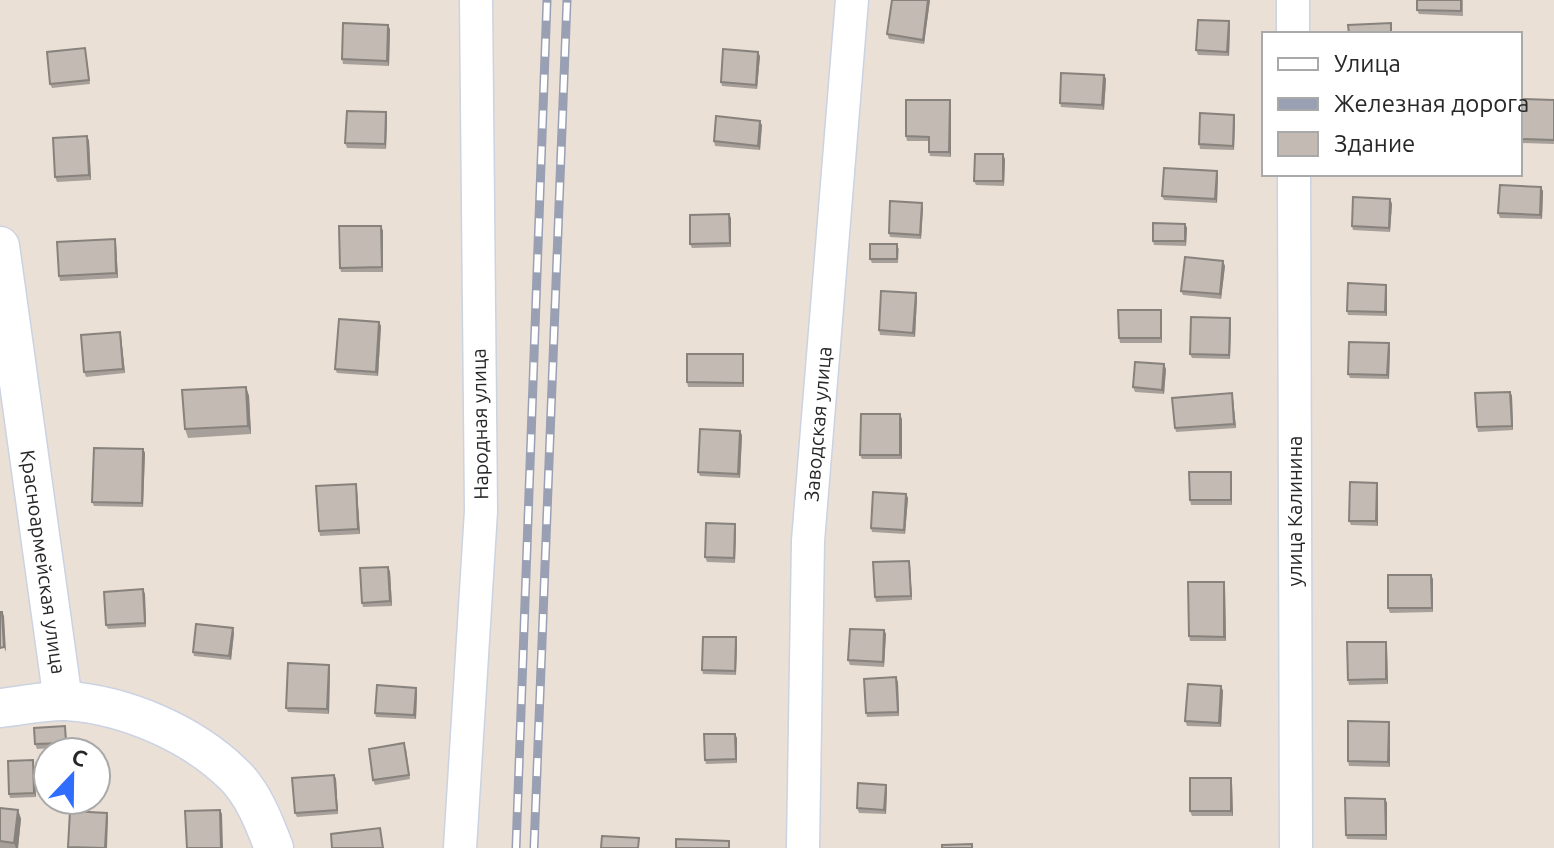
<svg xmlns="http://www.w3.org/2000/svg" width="1554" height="848" font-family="Ubuntu,sans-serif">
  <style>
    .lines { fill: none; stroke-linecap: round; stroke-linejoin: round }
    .minor-casing { stroke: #cbd2e2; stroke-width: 35 }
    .tertiary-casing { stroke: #cbd2e2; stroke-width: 41 }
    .minor { stroke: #fff; stroke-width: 32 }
    .tertiary { stroke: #fff; stroke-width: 38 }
    .rail-casing { stroke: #99a0b3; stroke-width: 9 }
    .rail { stroke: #fff; stroke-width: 6; stroke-dasharray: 18; stroke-linecap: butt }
    .wall { fill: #a7a09a }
    .shaded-wall { fill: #88827d }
    .building { fill: #c2bab3; stroke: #88827d; stroke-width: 2 }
    .labels { text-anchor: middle; stroke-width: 8; stroke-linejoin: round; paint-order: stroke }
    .street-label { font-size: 20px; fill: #272727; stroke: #fff }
  </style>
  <rect width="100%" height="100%" fill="#ebe0d6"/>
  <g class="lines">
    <defs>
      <g id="minor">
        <path d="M1293,0V34"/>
        <path d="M1294,174L1296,848"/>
        <path d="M460,848L481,511L476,0"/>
        <path d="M803,848L808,541L852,0"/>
      </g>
      <g id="tertiary">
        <path d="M0,246L63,701"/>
        <path d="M0,708C22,706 45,700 67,701C125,705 191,733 233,774C253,793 264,822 274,848"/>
      </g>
    </defs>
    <use href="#minor" class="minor-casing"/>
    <use href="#tertiary" class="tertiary-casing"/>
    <use href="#minor" class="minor"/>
    <use href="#tertiary" class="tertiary"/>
    <defs>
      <g id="rail">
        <path d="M516,848L547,0"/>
        <path d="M534,848L567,0"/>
      </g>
    </defs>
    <use href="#rail" class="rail-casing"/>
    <use href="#rail" class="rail"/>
  </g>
  <g class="wall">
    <path d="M930,0L924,44L889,39L887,34Z"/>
    <path d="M1417,0H1463V16L1419,14L1417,10Z"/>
    <path d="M1229,21L1230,26L1229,56L1198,55L1196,50Z"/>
    <path d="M390,29L389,66L343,64L342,59Z"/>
    <path d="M86,52L90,84L52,88L50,84Z"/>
    <path d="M760,56L757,89L722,86L721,82Z"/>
    <path d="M1104,75L1106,79L1104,110L1061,107L1060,103Z"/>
    <path d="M1520,99L1554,100V144L1520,143Z"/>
    <path d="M950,100L951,104V157L930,156L929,152V141H907L906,136Z"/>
    <path d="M386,112L387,117L386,149L347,148L345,143Z"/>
    <path d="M1234,115L1235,119L1234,150L1200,149L1199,144Z"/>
    <path d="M762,125L760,150L715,146L714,141Z"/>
    <path d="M87,136L89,141L91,180L57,182L55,177Z"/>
    <path d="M1005,159L1004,186L976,185L974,181Z"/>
    <path d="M1218,175L1217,203L1164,200L1162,196Z"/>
    <path d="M1543,191L1542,219L1500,218L1498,213Z"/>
    <path d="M1390,199L1392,204L1390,232L1353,230L1352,226Z"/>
    <path d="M923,208L921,239L890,237L889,233Z"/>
    <path d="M731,218V247L692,248L690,244Z"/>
    <path d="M1185,224L1187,228L1186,246L1154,245L1153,241Z"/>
    <path d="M381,226L383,231V272H341L340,268Z"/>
    <path d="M115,239L116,243L118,278L60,281L59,276Z"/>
    <path d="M899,248L898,263H872L870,259Z"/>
    <path d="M1225,266L1221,299L1183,295L1181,291Z"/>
    <path d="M1387,289V316L1348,315L1347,311Z"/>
    <path d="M916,293L917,298L915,337L880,335L879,330Z"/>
    <path d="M1162,314V343H1120L1119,338Z"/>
    <path d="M1230,318L1231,323L1230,359L1192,358L1190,354Z"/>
    <path d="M379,322L381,326L378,376L337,373L335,369Z"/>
    <path d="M121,336L125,373L86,377L84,372Z"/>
    <path d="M1390,348L1389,379L1350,378L1348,374Z"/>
    <path d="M744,359V387H688L687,382Z"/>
    <path d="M1166,369L1164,394L1135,392L1133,387Z"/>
    <path d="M246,387L249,396L251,434L188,438L185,429Z"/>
    <path d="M1510,392L1512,396L1513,430L1478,432L1477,427Z"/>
    <path d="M1233,398L1236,428L1176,432L1175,428Z"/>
    <path d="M902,419V459H862L860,455Z"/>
    <path d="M742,435L740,478L700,476L698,472Z"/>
    <path d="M143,449L145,453L143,507L94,506L92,502Z"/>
    <path d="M1232,476V505H1191L1190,500Z"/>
    <path d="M1378,487V526L1351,525L1349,521Z"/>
    <path d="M357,489L360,534L320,536L319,531Z"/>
    <path d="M906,494L908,498L905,534L872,532L871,528Z"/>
    <path d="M736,529L735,563L707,562L705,557Z"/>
    <path d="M909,561L910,565L912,600L876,602L875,597Z"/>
    <path d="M388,567L390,572L392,606L363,607L362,603Z"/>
    <path d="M1433,579V612L1390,613L1388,608Z"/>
    <path d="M1224,582L1225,586L1226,641H1190L1189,636Z"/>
    <path d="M145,594L146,627L108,629L106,625Z"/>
    <path d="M884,630L886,634L884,667L850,665L848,660Z"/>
    <path d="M234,633L231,660L194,656L193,652Z"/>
    <path d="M736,637L737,642L736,675L703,674L702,670Z"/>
    <path d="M1387,646L1388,684L1349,685L1348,680Z"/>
    <path d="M330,669L329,714L288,712L286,708Z"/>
    <path d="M898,682L899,716L867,717L866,713Z"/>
    <path d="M1221,686L1223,691L1221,727L1187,726L1185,721Z"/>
    <path d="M416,688L417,692L416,719L376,717L375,713Z"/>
    <path d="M65,726L66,731L67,747L37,749L35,744Z"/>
    <path d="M1390,726V767L1349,766L1348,761Z"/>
    <path d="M737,738V763L706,764L705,760Z"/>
    <path d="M406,748L410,779L375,785L373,780Z"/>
    <path d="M33,760L34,765L36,797L10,798L9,794Z"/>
    <path d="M334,775L336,779L338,814L297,817L295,813Z"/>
    <path d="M1231,778L1232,782L1233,816H1192L1190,811Z"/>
    <path d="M886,785L887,789L886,814L859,813L857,808Z"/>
    <path d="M1385,799L1387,803V840L1347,839L1346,835Z"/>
    <path d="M0,808L18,810L21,819L18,848H0Z"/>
  </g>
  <g class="shaded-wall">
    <path d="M928,0H930L924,44L923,40Z"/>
    <path d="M1229,21L1230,26L1229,56L1227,52Z"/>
    <path d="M388,25L390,29L389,66L387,61Z"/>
    <path d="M758,52L760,56L757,89L756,85Z"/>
    <path d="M1104,75L1106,79L1104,110L1102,105Z"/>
    <path d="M950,100L951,104V157L949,152Z"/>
    <path d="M386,112L387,117L386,149L385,144Z"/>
    <path d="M1234,115L1235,119L1234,150L1233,146Z"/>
    <path d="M760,121L762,125L760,150L758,146Z"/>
    <path d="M87,136L89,141L91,180L89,175Z"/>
    <path d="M1003,154L1005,159L1004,186L1003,181Z"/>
    <path d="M1217,171L1218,175L1217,203L1215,199Z"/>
    <path d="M1541,187L1543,191L1542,219L1540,215Z"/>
    <path d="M1390,199L1392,204L1390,232L1389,228Z"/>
    <path d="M922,203L923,208L921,239L920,235Z"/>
    <path d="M729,214L731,218V247L730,243Z"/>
    <path d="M1185,224L1187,228L1186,246L1185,241Z"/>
    <path d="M381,226L383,231V272L382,267Z"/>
    <path d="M115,239L116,243L118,278L116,273Z"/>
    <path d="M1223,261L1225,266L1221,299L1220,294Z"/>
    <path d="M1386,285L1387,289V316L1385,312Z"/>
    <path d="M916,293L917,298L915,337L913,333Z"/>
    <path d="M1161,310L1162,314V343L1161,338Z"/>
    <path d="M1230,318L1231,323L1230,359L1229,355Z"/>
    <path d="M379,322L381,326L378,376L376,372Z"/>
    <path d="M120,332L121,336L125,373L123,369Z"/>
    <path d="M1389,343L1390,348L1389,379L1387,375Z"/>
    <path d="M743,354L744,359V387L743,383Z"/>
    <path d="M1164,364L1166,369L1164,394L1162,390Z"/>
    <path d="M246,387L249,396L251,434L248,426Z"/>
    <path d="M1510,392L1512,396L1513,430L1512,426Z"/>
    <path d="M1232,393L1233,398L1236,428L1234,424Z"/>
    <path d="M900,414L902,419V459L900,455Z"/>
    <path d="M740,431L742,435L740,478L738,474Z"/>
    <path d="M143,449L145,453L143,507L142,503Z"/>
    <path d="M1231,472L1232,476V505L1231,500Z"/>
    <path d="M1377,483L1378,487V526L1376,521Z"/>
    <path d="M356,484L357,489L360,534L358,529Z"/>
    <path d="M906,494L908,498L905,534L904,530Z"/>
    <path d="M735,524L736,529L735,563L734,558Z"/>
    <path d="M909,561L910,565L912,600L911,596Z"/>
    <path d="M388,567L390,572L392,606L390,601Z"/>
    <path d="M1431,575L1433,579V612L1432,608Z"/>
    <path d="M1224,582L1225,586L1226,641L1224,637Z"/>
    <path d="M143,589L145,594L146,627L145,623Z"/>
    <path d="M2,612L4,616L6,652L4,647Z"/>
    <path d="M233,628L234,633L231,660L229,656Z"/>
    <path d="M884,630L886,634L884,667L883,662Z"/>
    <path d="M736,637L737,642L736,675L735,671Z"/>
    <path d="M1386,642L1387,646L1388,684L1386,679Z"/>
    <path d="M329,665L330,669L329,714L327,709Z"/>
    <path d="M896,677L898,682L899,716L898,712Z"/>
    <path d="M1221,686L1223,691L1221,727L1219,723Z"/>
    <path d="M416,688L417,692L416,719L414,715Z"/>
    <path d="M1389,722L1390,726V767L1388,762Z"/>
    <path d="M735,734L737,738V763L736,759Z"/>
    <path d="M33,760L34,765L36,797L34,793Z"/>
    <path d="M334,775L336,779L338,814L337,810Z"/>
    <path d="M1231,778L1232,782L1233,816L1231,811Z"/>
    <path d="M886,785L887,789L886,814L884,810Z"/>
    <path d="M1385,799L1387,803V840L1386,835Z"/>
    <path d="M18,810L21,819L18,848H16L14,843Z"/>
    <path d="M220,810L222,814L223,848H221Z"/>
    <path d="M107,813L108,818L107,848H105Z"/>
  </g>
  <g class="building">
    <path d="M892,0H928L923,40L887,34Z"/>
    <path d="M1417,0H1461V11L1417,10Z"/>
    <path d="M1198,20L1229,21L1227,52L1196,50Z"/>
    <path d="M343,23L388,25L387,61L342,59Z"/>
    <path d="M1391,23V34H1349L1348,25Z"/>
    <path d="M85,48L89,80L50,84L47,52Z"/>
    <path d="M723,49L758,52L756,85L721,82Z"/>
    <path d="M1061,73L1104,75L1102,105L1060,103Z"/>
    <path d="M1520,99L1554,100V140L1520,139Z"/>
    <path d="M906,100H950L949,152H929V137L906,136Z"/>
    <path d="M347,111L386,112L385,144L345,143Z"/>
    <path d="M1200,113L1234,115L1233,146L1199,144Z"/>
    <path d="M716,116L760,121L758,146L714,141Z"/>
    <path d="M87,136L89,175L55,177L53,138Z"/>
    <path d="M975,154H1003V181H974Z"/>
    <path d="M1164,168L1217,171L1215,199L1162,196Z"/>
    <path d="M1500,185L1541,187L1540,215L1498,213Z"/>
    <path d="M1353,197L1390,199L1389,228L1352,226Z"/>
    <path d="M890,201L922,203L920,235L889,233Z"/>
    <path d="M729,214L730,243L690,244V215Z"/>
    <path d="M1153,223L1185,224V241H1153Z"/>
    <path d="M339,226H381L382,267L340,268Z"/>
    <path d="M115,239L116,273L59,276L57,242Z"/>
    <rect x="870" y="244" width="27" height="15"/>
    <path d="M1185,257L1223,261L1220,294L1181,291Z"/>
    <path d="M1348,283L1386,285L1385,312L1347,311Z"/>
    <path d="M881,291L916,293L913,333L879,330Z"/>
    <path d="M1118,310H1161V338H1119Z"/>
    <path d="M1191,317L1230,318L1229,355L1190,354Z"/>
    <path d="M339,319L379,322L376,372L335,369Z"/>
    <path d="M120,332L123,369L84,372L81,335Z"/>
    <path d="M1349,342L1389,343L1387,375L1348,374Z"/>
    <path d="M687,354H743V383L687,382Z"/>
    <path d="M1135,362L1164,364L1162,390L1133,387Z"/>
    <path d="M246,387L248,426L185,429L182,390Z"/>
    <path d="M1510,392L1512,426L1477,427L1475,393Z"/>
    <path d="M1232,393L1234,424L1175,428L1172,398Z"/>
    <path d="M861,414H900V455H860Z"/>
    <path d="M700,429L740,431L738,474L698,472Z"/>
    <path d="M94,448L143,449L142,503L92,502Z"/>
    <path d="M1189,472H1231V500H1190Z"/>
    <path d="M1350,482L1377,483L1376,521H1349Z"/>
    <path d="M356,484L358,529L319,531L316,486Z"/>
    <path d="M873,492L906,494L904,530L871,528Z"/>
    <path d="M706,523L735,524L734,558L705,557Z"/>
    <path d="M909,561L911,596L875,597L873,562Z"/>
    <path d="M388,567L390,601L362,603L360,568Z"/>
    <path d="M1388,575H1431L1432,608H1388Z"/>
    <path d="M1188,582H1224V637L1189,636Z"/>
    <path d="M143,589L145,623L106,625L104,592Z"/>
    <path d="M0,612H2L4,647L0,648Z"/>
    <path d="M196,624L233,628L229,656L193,652Z"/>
    <path d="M850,629L884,630L883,662L848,660Z"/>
    <path d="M703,637H736L735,671L702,670Z"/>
    <path d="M1347,642H1386V679L1348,680Z"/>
    <path d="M288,663L329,665L327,709L286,708Z"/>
    <path d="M896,677L898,712L866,713L864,679Z"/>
    <path d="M1188,684L1221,686L1219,723L1185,721Z"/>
    <path d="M377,685L416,688L414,715L375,713Z"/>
    <path d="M1348,721L1389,722L1388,762L1348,761Z"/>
    <path d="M65,726L66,743L35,744L34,728Z"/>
    <path d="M704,734H735L736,759L705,760Z"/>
    <path d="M404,743L409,775L373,780L369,749Z"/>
    <path d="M33,760L34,793L9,794L8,761Z"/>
    <path d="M334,775L337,810L295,813L292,778Z"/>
    <rect x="1190" y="778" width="41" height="33"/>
    <path d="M858,783L886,785L884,810L857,808Z"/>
    <path d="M1345,798L1385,799L1386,835H1346Z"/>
    <path d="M0,808L18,810L14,843L0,841Z"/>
    <path d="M220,810L221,848H187L185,811Z"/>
    <path d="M70,811L107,813L105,848L68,847Z"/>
    <path d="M380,828L383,848H332L331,834Z"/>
    <path d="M602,836L639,838L638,848H601Z"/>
    <path d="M676,839L729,841V848H676Z"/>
    <path d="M972,844V848H942V845Z"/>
  </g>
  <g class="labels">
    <g class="street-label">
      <text transform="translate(480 424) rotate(-91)" y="7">Народная улица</text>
      <text transform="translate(818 424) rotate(-85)" y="7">Заводская улица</text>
      <text transform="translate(1295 511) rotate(-90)" y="7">улица Калинина</text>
      <text transform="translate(43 562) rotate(82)" y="7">Красноармейская улица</text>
    </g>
  </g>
  <rect x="1262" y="32" width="260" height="144" fill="#ffffff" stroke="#a9a9a9" stroke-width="2"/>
  <rect x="1278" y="58" width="40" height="12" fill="#ffffff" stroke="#a9a9a9" stroke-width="2"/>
  <text x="1334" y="72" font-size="24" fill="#272727">Улица</text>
  <rect x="1278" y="98" width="40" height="12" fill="#99a0b3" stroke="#a9a9a9" stroke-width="2"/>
  <text x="1334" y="112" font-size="24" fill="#272727">Железная дорога</text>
  <rect x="1278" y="132" width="40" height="24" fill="#c2bab3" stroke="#a9a9a9" stroke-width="2"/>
  <text x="1334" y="152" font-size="24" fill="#272727">Здание</text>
  <g transform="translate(72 776) rotate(22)"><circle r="38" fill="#ffffff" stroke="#a9a9a9" stroke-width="2"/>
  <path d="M0-6L14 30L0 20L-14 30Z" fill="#2f6dff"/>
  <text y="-12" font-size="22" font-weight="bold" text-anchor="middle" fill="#272727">С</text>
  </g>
</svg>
